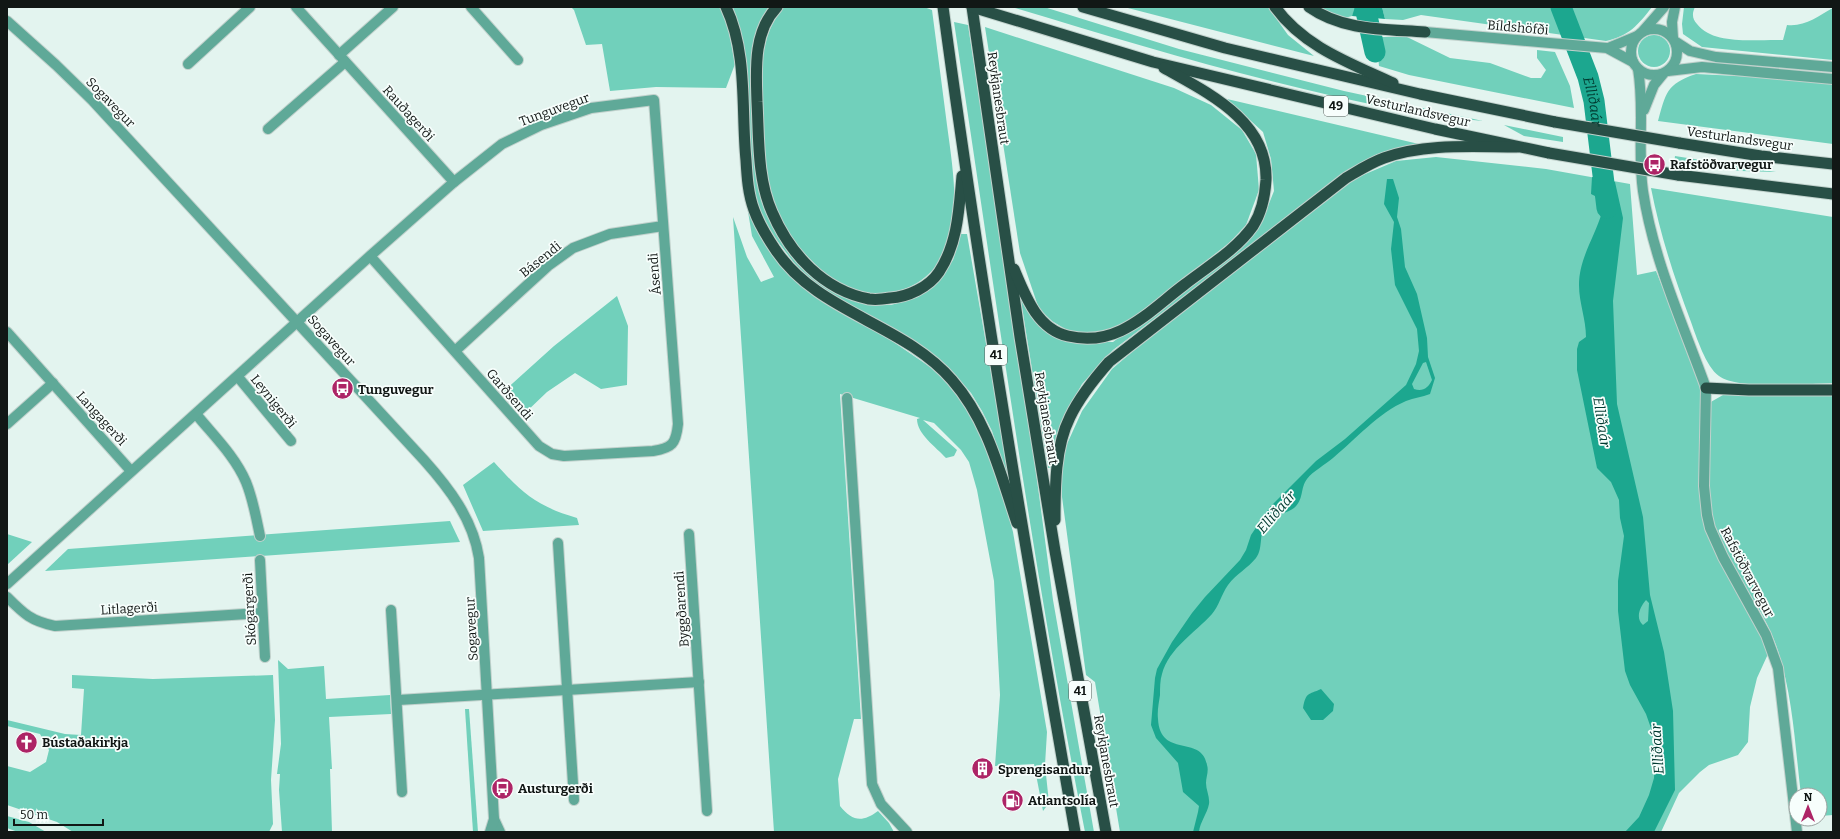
<svg xmlns="http://www.w3.org/2000/svg" width="1840" height="839" font-family="Bitter,serif">
  <style>
    .green { fill: #71d0bb }
    .water { fill: #1ca78f; fill-rule: evenodd }
    .lines { fill: none; stroke-linecap: round; stroke-linejoin: round }
    .river { stroke: #1ca78f; stroke-width: 21 }
    .minor-casing { stroke: #c1d1cc; stroke-width: 12 }
    .tertiary-casing { stroke: #c1d1cc; stroke-width: 12 }
    .trunk-casing { stroke: #c1d1cc; stroke-width: 13 }
    .minor { stroke: #5fa998; stroke-width: 10 }
    .tertiary { stroke: #5fa998; stroke-width: 10 }
    .trunk { stroke: #284f46; stroke-width: 11 }
    .trunk-bridge-casing { stroke: #c1d1cc; stroke-width: 13; stroke-linecap: butt }
    .trunk-bridge { stroke: #284f46; stroke-width: 11 }
    .labels { text-anchor: middle; stroke-width: 3.5; stroke-linejoin: round; paint-order: stroke }
    .shield { fill: #f7fefc; stroke: #565c5a; stroke-width: 1 }
    .shield-label { font-size: 12px; font-weight: bold; fill: #111715 }
    .street-label { font-size: 13px; fill: #111715; stroke: #f7fefc }
    .poi-label { font-size: 13px; font-weight: bold; fill: #111715; stroke: #f7fefc; text-anchor: start }
    .water-label { font-size: 14px; font-style: italic; fill: #003a30; stroke: #f7fefc }
  </style>
  <rect width="100%" height="100%" fill="#e3f4ef"/>
  <g class="green">
    <path d="M571,7H722L729,32L735,64L726,88L656,87L610,91L602,44L586,45L574,10Z"/>
    <path d="M732,7H770L760,25L755,147L785,244L850,298L871,305H891L918,297L939,280L953,260L961,234H967L1009,476L1005,472L992,431L982,411L971,393L956,376L939,360L839,301L807,280L766,226L755,197L750,164L740,33Z"/>
    <path d="M784,7H924L932,10C937,48 942,86 947,125C951,155 956,186 954,216C950,276 900,309 843,286C830,280 819,268 809,258C799,248 788,236 782,223C765,185 763,145 762,103C761,69 760,34 784,7Z"/>
    <path d="M1012,7H1044L1179,49L1344,91L1483,121C1457,118 1430,116 1405,111C1272,86 1142,46 1012,7Z"/>
    <path d="M1124,7H1268L1288,35L1314,56Z"/>
    <path d="M1316,7H1355L1356,8L1352,16L1341,19Z"/>
    <path d="M1382,7H1652C1638,25 1629,36 1606,41L1421,15L1403,20L1385,19Z"/>
    <path d="M1684,7H1695C1692,13 1692,19 1697,24C1714,46 1757,39 1783,40L1787,25C1805,27 1818,16 1833,8V60L1702,47L1683,34L1682,24Z"/>
    <path d="M954,22L968,25L1032,442L1053,600L1094,832H1085C1032,564 995,292 954,22Z"/>
    <path d="M985,27L1174,88L1211,105L1242,130L1256,154L1259,190L1246,225L1229,243L1123,326L1100,334L1070,332L1052,321L1039,309L1020,253Z"/>
    <circle cx="1654" cy="51" r="16"/>
    <path d="M1376,37H1407L1450,58L1490,63L1531,78H1541L1546,70L1537,58V50L1555,52L1570,86L1574,108L1409,75L1379,66Z"/>
    <path d="M1696,74L1778,78L1833,83V144L1658,121C1666,93 1666,84 1696,74Z"/>
    <path d="M1227,99L1423,145L1384,153L1298,210L1113,350L1082,384L1065,415L1056,446L1052,467L1048,468L1020,295L1032,318L1053,337L1076,342H1113L1247,241L1262,221L1274,191L1271,159L1263,132Z"/>
    <path d="M1504,125L1563,137V142L1524,136Z"/>
    <path d="M1675,156L1776,172L1741,171L1674,164Z"/>
    <path d="M1436,157L1546,169L1630,184L1637,275L1656,271L1703,388L1704,517L1763,636L1768,654L1757,678L1750,707L1748,742L1738,755L1709,765L1700,772L1679,793L1661,832H1120L1095,682L1086,675L1062,497V455L1082,411L1112,369L1146,340L1356,178L1396,161Z"/>
    <path d="M744,187L750,209L822,300L892,341L936,371L961,398L981,431L996,470L1013,532L1047,732L1045,765L1049,803L1043,811L1034,764L995,766L1000,695L994,581L977,490L969,462L961,450L934,423L923,420L957,450L954,456L946,458C936,447 917,434 917,419L920,418L840,394L861,719H854L838,779L840,806C852,821 862,823 878,811L889,823L894,832H774L733,217L747,257L761,282L774,277L752,236Z"/>
    <path d="M1651,188L1833,217V383C1807,384 1737,390 1719,376C1706,367 1696,336 1691,322C1674,277 1660,234 1651,188Z"/>
    <path d="M617,296L628,326L627,385L601,389L575,373L547,392L524,414L504,391L554,346Z"/>
    <path d="M1723,395L1833,396V815L1820,816V795H1801C1795,746 1793,693 1776,645C1763,608 1736,577 1720,541C1702,501 1709,446 1709,403Z"/>
    <path d="M494,462C522,493 536,506 577,518L579,525L483,531L463,485Z"/>
    <path d="M450,521L460,542L45,571L68,549Z"/>
    <path d="M7,534L32,542L7,565Z"/>
    <path d="M278,660L288,669L324,666L326,699L390,695L391,714L329,717L332,769H330L332,832H282L279,790L280,774H277L281,744Z"/>
    <path d="M72,675L153,679L273,675L275,720L271,780L273,824L269,832H73L57,822L7,805V766L30,772L46,762L49,750L40,734L7,726V720L65,734L81,735L84,689L72,688Z"/>
    <path d="M465,709H469L478,832H473Z"/>
    <path d="M7,816L29,822L46,832H18L7,828Z"/>
  </g>
  <g class="water">
    <path d="M1355,7H1382L1385,19L1352,16Z"/>
    <path d="M1592,177L1615,182L1623,218L1613,301L1617,404L1643,517L1650,595L1664,652L1673,711L1675,790L1654,832H1625L1639,817L1649,795L1654,778L1655,756L1652,731L1646,714L1630,685L1625,671L1618,611V581L1624,536L1620,518L1619,500L1611,482L1597,468L1577,370V349L1579,342L1586,337C1586,319 1579,303 1579,285C1579,258 1595,237 1602,212L1597,197L1591,194ZM1646,600L1649,603L1648,621L1643,625C1635,618 1640,607 1646,600Z"/>
    <path d="M1387,179H1393L1399,198L1397,217L1401,229L1405,267L1417,294L1427,338L1428,357L1435,378L1430,394C1422,397 1414,398 1406,401C1378,413 1356,439 1333,458C1325,465 1313,471 1307,479C1300,488 1304,500 1294,508C1286,514 1274,514 1267,521C1258,531 1264,548 1256,558C1248,568 1236,574 1228,585C1221,595 1219,606 1212,614C1195,633 1169,648 1162,674C1160,680 1160,688 1160,695C1159,702 1157,711 1158,719C1160,759 1202,734 1207,765C1209,771 1206,777 1206,783C1206,790 1210,797 1209,804C1207,814 1200,822 1199,832H1193L1198,812L1199,806L1183,792L1178,763L1156,738L1151,725L1155,678L1157,669L1172,642L1192,613L1205,597L1240,560L1246,550L1251,535L1270,507L1316,461L1345,439L1406,385L1416,364L1419,351L1417,329L1395,285L1391,249L1394,222L1384,204ZM1426,362L1432,380C1428,388 1423,392 1414,389L1412,384L1423,363Z"/>
    <path d="M1321,689L1334,704L1333,711L1323,720H1311L1303,708C1306,692 1308,695 1321,689Z"/>
  </g>
  <g class="lines">
    <g class="river">
      <path d="M1365,7L1375,52"/>
      <path id="s1" d="M1561,7L1588,77L1594,101L1607,208"/>
    </g>
    <defs>
      <g id="minor">
        <path d="M296,7L454,182"/>
        <path d="M471,7L518,60"/>
        <path d="M7,21L56,65L93,101L424,460C449,488 473,519 479,558L494,819L500,832"/>
        <path d="M339,55L393,7"/>
        <path d="M188,64L250,7"/>
        <path d="M268,129L345,62"/>
        <path d="M7,332L131,471"/>
        <path d="M455,351L548,266L573,248L610,234L663,226"/>
        <path d="M238,377L291,441"/>
        <path d="M1706,388L1704,486L1707,515L1710,528L1723,557L1766,635L1778,668L1797,832"/>
        <path d="M847,398L872,784L881,804L907,832"/>
        <path d="M196,414C213,435 235,456 246,482C253,499 256,517 260,536"/>
        <path d="M7,424L53,383"/>
        <path d="M689,534L707,811"/>
        <path d="M558,543L574,800"/>
        <path d="M260,560L265,657"/>
        <path d="M7,584L370,256L454,182L502,144L541,125L591,108L654,100L678,424C676,444 672,448 653,451L564,456L552,454L539,446L370,256"/>
        <path d="M7,597C24,614 31,621 55,626L262,613"/>
        <path d="M391,610L402,792"/>
        <path d="M398,700L699,682"/>
        <path d="M490,832L494,819"/>
      </g>
      <g id="tertiary">
        <circle cx="1654" cy="52" r="23"/>
        <path d="M1643,31L1664,7"/>
        <path d="M1425,32L1607,48L1633,62"/>
        <path d="M1673,38L1672,22L1675,7"/>
        <path d="M1676,42L1690,51L1716,57L1833,67"/>
        <path d="M1608,48L1637,36"/>
        <path d="M1638,69C1645,110 1637,150 1643,191C1653,259 1683,324 1706,388"/>
        <path d="M1668,71L1702,67L1833,79"/>
        <path d="M1644,110L1654,85L1663,74"/>
      </g>
      <g id="trunk">
        <path d="M726,7C748,54 741,110 746,160C747,177 748,194 754,210C759,224 767,237 775,249C817,313 903,323 952,380C988,421 1000,473 1017,523"/>
        <path d="M777,7C753,32 756,70 757,102C759,138 757,178 772,212C790,254 823,290 869,299C876,300 884,299 890,298C908,297 929,287 939,272C958,243 959,209 962,176"/>
        <path d="M943,7C980,283 1027,558 1075,832"/>
        <path d="M972,7L1020,337L1055,551L1106,832"/>
        <path d="M972,7L1153,62L1435,129L1549,153"/>
        <path d="M1083,7L1225,48L1420,94L1555,122"/>
        <path d="M1275,7C1304,47 1350,63 1393,83"/>
        <path d="M1309,7C1343,31 1385,29 1425,32"/>
        <path d="M1679,143L1761,156L1833,164"/>
        <path d="M1678,175L1833,194"/>
        <path d="M1014,269C1025,295 1037,329 1068,336C1118,348 1148,312 1184,285C1207,267 1236,250 1253,226C1262,212 1265,196 1266,180C1268,121 1208,93 1164,68"/>
        <path d="M1706,388L1749,390H1833"/>
        <path d="M1055,520C1055,487 1055,447 1070,417C1080,396 1094,379 1109,362L1346,178C1358,171 1370,163 1384,158C1426,143 1473,147 1517,147"/>
      </g>
    </defs>
    <use href="#minor" class="minor-casing"/>
    <use href="#tertiary" class="tertiary-casing"/>
    <use href="#trunk" class="trunk-casing"/>
    <use href="#minor" class="minor"/>
    <use href="#tertiary" class="tertiary"/>
    <use href="#trunk" class="trunk"/>
    <defs>
      <g id="trunk-bridge">
        <path d="M1555,122L1679,143"/>
        <path d="M1549,153L1678,175"/>
      </g>
    </defs>
    <use href="#trunk-bridge" class="trunk-bridge-casing"/>
    <use href="#trunk-bridge" class="trunk-bridge"/>
  </g>
  <defs>
    <symbol id="bus-disc" viewBox="-11 -11 22 22"><circle r="9.5" fill="#ad2466" stroke="#f7fefc"/><path d="M-5-6H5V4H4V6H2V4H-2V6H-4V4H-5ZM-3.5-4V0h7V-4ZM-3.5 1.2v1.5H-2V1.2ZM2 1.2v1.5H3.5V1.2Z" fill="#fff"/></symbol>
    <symbol id="church-disc" viewBox="-11 -11 22 22"><circle r="9.5" fill="#ad2466" stroke="#f7fefc"/><path d="M-1.2-6h2.4v3.5h3.3v2.4h-3.3V6h-2.4V-.1h-3.3v-2.4h3.3Z" fill="#fff"/></symbol>
    <symbol id="building-disc" viewBox="-11 -11 22 22"><circle r="9.5" fill="#ad2466" stroke="#f7fefc"/><path d="M-4-6H4V6H1V3H-1V6H-4ZM-2.5-4.3h1.7v1.8h-1.7ZM.8-4.3h1.7v1.8H.8ZM-2.5-1h1.7V.8h-1.7ZM.8-1h1.7V.8H.8Z" fill="#fff"/></symbol>
    <symbol id="fuel-disc" viewBox="-11 -11 22 22"><circle r="9.5" fill="#ad2466" stroke="#f7fefc"/><path d="M-5.5-6h7V0h2V4h1.3V-2.5L3-4.5l.8-.8L6-3V5H2.5V1h-1V6h-7ZM-4.2-4.7v3.2H.2V-4.7Z" fill="#fff"/></symbol>
  </defs>
  <g fill-rule="evenodd">
    <use href="#bus-disc" x="1642" y="152" width="25" height="25"/>
    <use href="#bus-disc" x="330" y="376" width="25" height="25"/>
    <use href="#church-disc" x="14" y="730" width="25" height="25"/>
    <use href="#building-disc" x="970" y="756" width="25" height="25"/>
    <use href="#bus-disc" x="490" y="776" width="25" height="25"/>
    <use href="#fuel-disc" x="1000" y="788" width="25" height="25"/>
  </g>
  <g class="labels">
    <g class="shield">
      <rect x="1324" y="96" width="24" height="20" rx="3"/>
      <rect x="985" y="345" width="22" height="20" rx="3"/>
      <rect x="1069" y="681" width="22" height="20" rx="3"/>
    </g>
    <g class="shield-label">
      <text x="1336" y="110">49</text>
      <text x="996" y="359">41</text>
      <text x="1080" y="695">41</text>
    </g>
    <g class="street-label">
      <text transform="translate(1518 27) rotate(5)" y="5">Bíldshöfði</text>
      <text transform="translate(999 98) rotate(82)" y="5">Reykjanesbraut</text>
      <text transform="translate(111 102) rotate(46)" y="5">Sogavegur</text>
      <text transform="translate(554 109) rotate(-20)" y="5">Tunguvegur</text>
      <text transform="translate(1418 110) rotate(13)" y="5">Vesturlandsvegur</text>
      <text transform="translate(409 113) rotate(48)" y="5">Rauðagerði</text>
      <text transform="translate(1740 138) rotate(8)" y="5">Vesturlandsvegur</text>
      <text transform="translate(540 259) rotate(-39)" y="5">Básendi</text>
      <text transform="translate(654 274) rotate(-95)" y="5">Ásendi</text>
      <text transform="translate(332 340) rotate(48)" y="5">Sogavegur</text>
      <text transform="translate(510 394) rotate(49)" y="5">Garðsendi</text>
      <text transform="translate(274 401) rotate(51)" y="5">Leynigerði</text>
      <text transform="translate(102 418) rotate(48)" y="5">Langagerði</text>
      <text transform="translate(1047 418) rotate(81)" y="5">Reykjanesbraut</text>
      <text transform="translate(1748 572) rotate(62)" y="5">Rafstöðvarvegur</text>
      <text transform="translate(129 608) rotate(-3)" y="5">Litlagerði</text>
      <text transform="translate(249 609) rotate(-93)" y="5">Skógargerði</text>
      <text transform="translate(681 609) rotate(-94)" y="5">Byggðarendi</text>
      <text transform="translate(471 629) rotate(-93)" y="5">Sogavegur</text>
      <text transform="translate(1107 761) rotate(80)" y="5">Reykjanesbraut</text>
    </g>
    <g class="poi-label">
      <text x="1670" y="169">Rafstöðvarvegur</text>
      <text x="358" y="394">Tunguvegur</text>
      <text x="42" y="747">Bústaðakirkja</text>
      <text x="998" y="774">Sprengisandur</text>
      <text x="518" y="793">Austurgerði</text>
      <text x="1028" y="805">Atlantsolía</text>
    </g>
    <g class="water-label">
      <text dy="5" stroke="none"><textPath href="#s1" startOffset="100">Elliðaár</textPath></text>
      <text transform="translate(1602 422) rotate(81)" y="5">Elliðaár</text>
      <text transform="translate(1276 512) rotate(-49)" y="5">Elliðaár</text>
      <text transform="translate(1657 749) rotate(-94)" y="5">Elliðaár</text>
    </g>
  </g>
  <rect width="1840" height="839" fill="none" stroke="#111715" stroke-width="16"/>
  <g transform="translate(1808 807)"><circle r="19" fill="#f7fefc" stroke="#9ba2a0"/>
  <path d="M0-3L7 15L0 10L-7 15Z" fill="#ad2466"/>
  <text y="-6" font-size="11" font-weight="bold" text-anchor="middle" fill="#111715">N</text>
  </g>
  <path d="M14 819v6h89v-6" fill="none" stroke="#111715" stroke-width="2"/>
  <text x="20" y="819" font-size="12" fill="#111715" stroke="#f7fefc" stroke-width="3" paint-order="stroke">50 m</text>
</svg>
